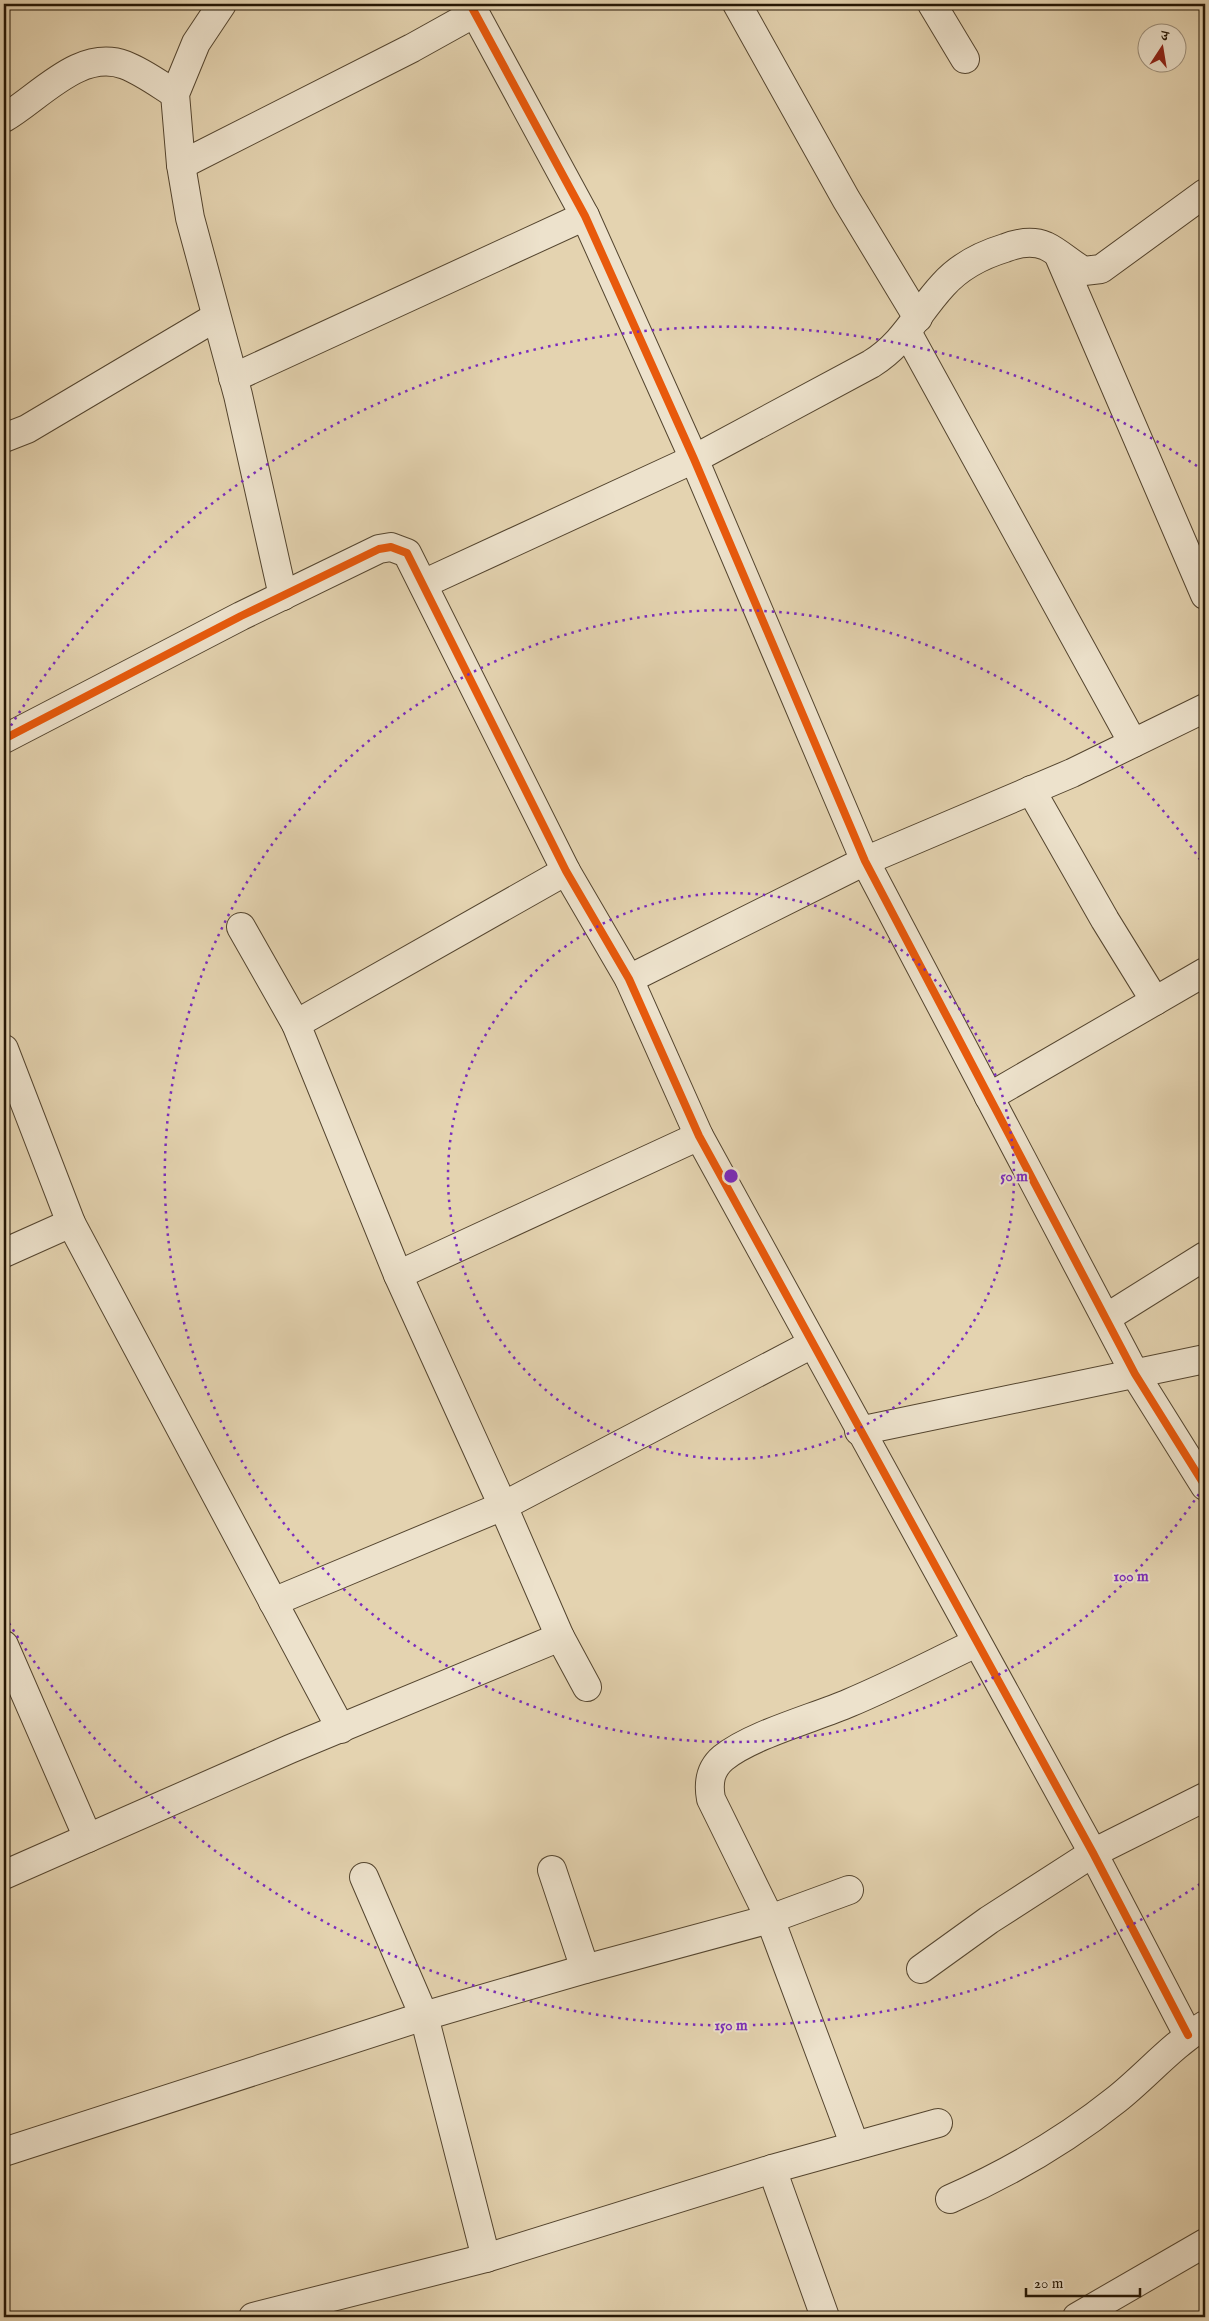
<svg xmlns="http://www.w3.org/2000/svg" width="1209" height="2321" font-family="'IM FELL English','Noto Serif Devanagari',serif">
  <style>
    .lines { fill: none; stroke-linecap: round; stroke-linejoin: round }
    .minor-casing { stroke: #54452f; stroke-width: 30 }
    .minor { stroke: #ede2cc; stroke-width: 28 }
    .cycleway-casing { stroke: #ede2cc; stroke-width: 11 }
    .cycleway { stroke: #e8590c; stroke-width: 8 }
    .ring { fill: none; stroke: #7b2cbf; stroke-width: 2.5; stroke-dasharray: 2.5 5 }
    .centre { fill: #7b2cbf; stroke: #ede2cc; stroke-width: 2.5 }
    .ring-label { font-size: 15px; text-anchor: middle; font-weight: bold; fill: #7b2cbf; stroke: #ede2cc; stroke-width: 4; stroke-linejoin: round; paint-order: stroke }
  </style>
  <rect width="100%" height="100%" fill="#e4d3b0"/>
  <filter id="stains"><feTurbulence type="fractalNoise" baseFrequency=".004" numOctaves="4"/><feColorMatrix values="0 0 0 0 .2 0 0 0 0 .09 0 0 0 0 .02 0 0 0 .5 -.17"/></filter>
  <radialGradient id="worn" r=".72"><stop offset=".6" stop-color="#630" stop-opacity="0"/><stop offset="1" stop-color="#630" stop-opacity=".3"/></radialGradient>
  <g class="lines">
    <defs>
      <g id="minor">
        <path d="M222,4L196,43L175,94L181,165L190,218L238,395L283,596"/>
        <path d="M470,4L585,216L694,459L865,861L1135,1374L1205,1486"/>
        <path d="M737,4L846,199L918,318"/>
        <path d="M932,4L965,59"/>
        <path d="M4,118C40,97 80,48 125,65C143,72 159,84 175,94"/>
        <path d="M181,165L412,48L475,13"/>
        <path d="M1059,256L1205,595"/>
        <path d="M907,332L1133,743"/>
        <path d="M233,378L585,216"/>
        <path d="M4,438L27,429L216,317"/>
        <path d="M423,584L694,459L871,364C905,343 917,313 943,285C959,267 982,255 1005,248C1018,243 1032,240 1046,246C1059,252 1071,264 1084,271L1101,269L1205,193"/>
        <path d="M4,739L241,616L379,549L391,547L407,553L566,871L629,979L699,1136L1093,1853L1188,2035"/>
        <path d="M1031,790L1105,920L1155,1001"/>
        <path d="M566,871L296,1024L398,1275L503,1506L560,1637L587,1687"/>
        <path d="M241,927L296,1024"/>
        <path d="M629,979L865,861L1072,773L1205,708"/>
        <path d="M4,1049L71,1223L341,1729"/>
        <path d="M989,1097L1205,972"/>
        <path d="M4,1253L71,1223"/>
        <path d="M398,1275L699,1136"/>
        <path d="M1106,1318L1205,1256"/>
        <path d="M859,1431L1205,1359"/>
        <path d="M273,1602L503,1506L812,1344"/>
        <path d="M4,1645L88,1838"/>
        <path d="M552,1870L585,1969"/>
        <path d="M4,1875L290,1749L560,1637"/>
        <path d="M364,1877L424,2016L486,2258"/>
        <path d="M921,1969L989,1920L1093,1853L1205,1797"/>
        <path d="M855,2146L770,1919L711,1799C708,1783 710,1769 723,1758C751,1735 814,1718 849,1703C892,1685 934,1663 976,1643"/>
        <path d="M4,2152L424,2016L585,1969L770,1919L849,1890"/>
        <path d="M772,2169L825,2317"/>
        <path d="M950,2199C1009,2173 1067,2139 1117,2099C1147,2075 1172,2045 1205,2025"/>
        <path d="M253,2317L486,2258L772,2169L938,2123"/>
        <path d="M1077,2317L1205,2243"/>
      </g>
    </defs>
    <use href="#minor" class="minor-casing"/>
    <use href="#minor" class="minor"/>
    <defs>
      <g id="cycleway">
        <path d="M470,4L585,216L694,459L865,861L1135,1374L1205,1486"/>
        <path d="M4,739L241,616L379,549L391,547L407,553L566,871L629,979L699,1136L1093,1853L1188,2035"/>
      </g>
    </defs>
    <use href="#cycleway" class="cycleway-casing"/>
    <use href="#cycleway" class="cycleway"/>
  </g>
  <g class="ring">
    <circle cx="731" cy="1176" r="283"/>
    <path d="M1203 1488A566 566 0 1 1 1203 864"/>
    <path d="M1200 1884A849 849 0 0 1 7 1620M7 732A849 849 0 0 1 1200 468"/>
  </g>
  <circle cx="731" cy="1176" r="8" class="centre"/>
  <g class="ring-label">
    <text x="1014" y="1181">50 m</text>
    <text x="1131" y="1581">100 m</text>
    <text x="731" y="2030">150 m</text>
  </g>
  <rect width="1209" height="2321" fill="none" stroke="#e4d3b0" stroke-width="20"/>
  <rect x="5" y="5" width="1199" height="2311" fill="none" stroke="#241604" stroke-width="2.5"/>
  <rect x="10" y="10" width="1189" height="2301" fill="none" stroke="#241604"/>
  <g transform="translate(1162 48) rotate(12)"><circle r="24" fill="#ede2cc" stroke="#9d907c"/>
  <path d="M0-4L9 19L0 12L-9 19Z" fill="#8f2418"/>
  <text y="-8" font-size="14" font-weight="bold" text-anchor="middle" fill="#241604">उ</text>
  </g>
  <path d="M1026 2288v8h114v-8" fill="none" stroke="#241604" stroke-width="2.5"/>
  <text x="1034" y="2288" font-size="15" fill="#241604" stroke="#ede2cc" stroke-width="4" paint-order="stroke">20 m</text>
  <rect width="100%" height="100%" filter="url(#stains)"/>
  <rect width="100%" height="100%" fill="url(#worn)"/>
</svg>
